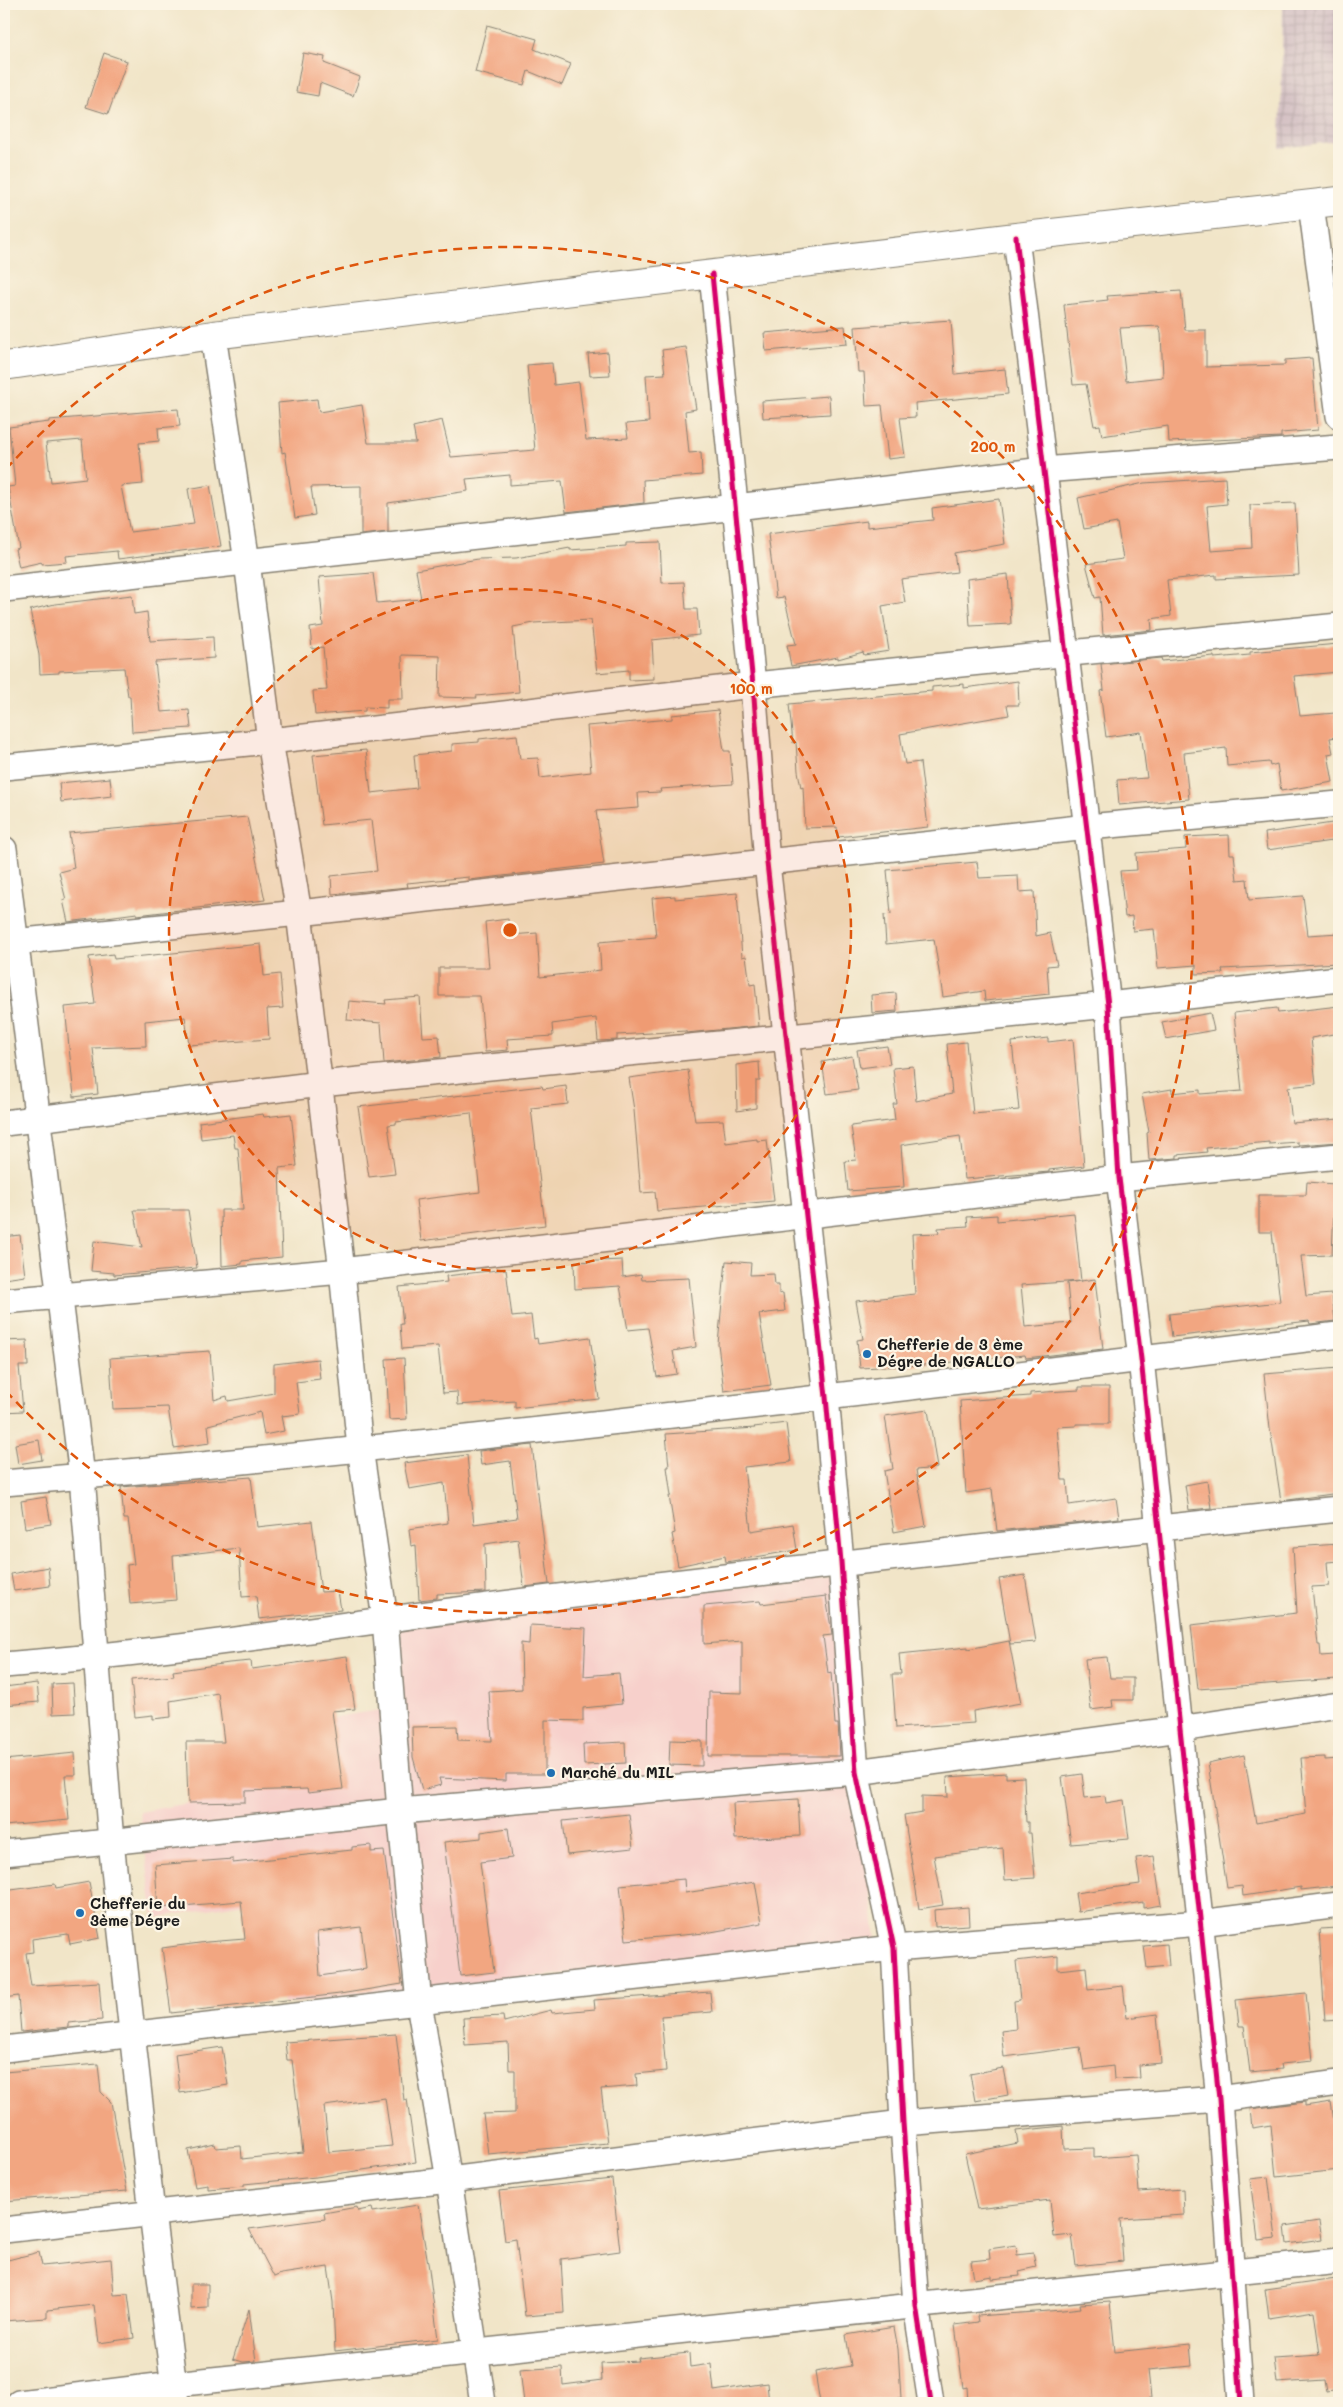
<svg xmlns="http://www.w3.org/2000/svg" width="1343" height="2407" font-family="Mali,sans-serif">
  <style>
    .built { fill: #f7d0cb }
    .industrial { fill: url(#industrial-grid) }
    .building { fill: #f2a681; fill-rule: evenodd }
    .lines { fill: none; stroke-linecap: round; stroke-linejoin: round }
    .minor-casing { stroke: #868072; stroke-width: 28 }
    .primary-casing { stroke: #868072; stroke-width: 30 }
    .minor { stroke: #fff; stroke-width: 25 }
    .primary { stroke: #fff; stroke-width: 28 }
    .cycleway-casing { stroke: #fcf5e5; stroke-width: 8 }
    .cycleway { stroke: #d6006c; stroke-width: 5 }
    .ring { fill: none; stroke: #de560d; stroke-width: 2.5; stroke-dasharray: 9 6 }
    .poi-dot { fill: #1f6fb2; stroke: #fcf5e5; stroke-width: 2 }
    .labels { text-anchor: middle; stroke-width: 4.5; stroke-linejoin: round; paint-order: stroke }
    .poi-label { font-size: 15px; font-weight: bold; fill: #1c1c1c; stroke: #fcf5e5; text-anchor: start }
    .centre { fill: #de560d; stroke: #fcf5e5; stroke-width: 2.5 }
    .ring-label { font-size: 15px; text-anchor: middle; font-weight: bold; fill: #de560d; stroke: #fcf5e5; stroke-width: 4.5; stroke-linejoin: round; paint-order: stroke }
  </style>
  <defs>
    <pattern id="industrial-grid" width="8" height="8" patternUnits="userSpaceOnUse" patternTransform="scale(1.25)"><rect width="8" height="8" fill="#d2bec2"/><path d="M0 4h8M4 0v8" fill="none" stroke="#b4a3a6"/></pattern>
  </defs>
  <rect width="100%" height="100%" fill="#fcf5e5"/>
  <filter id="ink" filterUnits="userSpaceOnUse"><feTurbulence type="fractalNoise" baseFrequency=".02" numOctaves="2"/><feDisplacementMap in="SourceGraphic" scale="10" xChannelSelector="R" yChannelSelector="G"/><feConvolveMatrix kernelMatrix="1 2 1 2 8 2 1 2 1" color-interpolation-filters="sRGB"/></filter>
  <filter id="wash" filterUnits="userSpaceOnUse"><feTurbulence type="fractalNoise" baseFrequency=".0096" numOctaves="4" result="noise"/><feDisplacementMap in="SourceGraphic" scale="20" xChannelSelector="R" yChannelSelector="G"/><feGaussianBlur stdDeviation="1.12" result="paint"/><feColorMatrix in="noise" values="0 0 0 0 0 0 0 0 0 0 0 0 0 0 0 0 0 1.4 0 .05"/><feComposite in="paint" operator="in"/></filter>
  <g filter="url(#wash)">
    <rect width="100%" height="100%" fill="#f1e5c8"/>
    <path class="built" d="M836,1577L876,1940L283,2004L280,1979L262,1900L154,1918L140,1812L188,1803L245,1802L244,1744L240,1732L400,1707V1623Z"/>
    <path class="industrial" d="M1283,4H1339V141L1280,148Z"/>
    <g id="blocks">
      <g class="building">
        <path d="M487,25L537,39L534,49L571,64L562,85L528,71L524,85L475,72Z"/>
        <path d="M104,53L127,61L108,114L86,107Z"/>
        <path d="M303,53L325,57L324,63L360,77L353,96L320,83L318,96L296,92Z"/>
        <path d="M1181,291L1185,330H1206V367L1285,365V360L1312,358L1318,430L1281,433V437L1169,442L1168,426L1102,436L1100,425L1094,426L1086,384L1073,385L1064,305L1108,300L1107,296ZM1159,326L1161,333L1163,377L1126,381L1120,328Z"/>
        <path d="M951,320L955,374L1005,369L1008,394L915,403L916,417L900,418L905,457L888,459L882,405L866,406L864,372H858L855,327Z"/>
        <path d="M845,326L847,344L766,351L764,333Z"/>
        <path d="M686,347L696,409L685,411L689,453L701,452L702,475L643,480L644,503L566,512L562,481L510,485V475L466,479L468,491L388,503V532L361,535V486L311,487L315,515L295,518L285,452L282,453L278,403L317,399L319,412L362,405L368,443H416L413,427L442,420L451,457L535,450L527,365L552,363L554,385L579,382L586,440L628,438L626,424L649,422L646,375L665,374L662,350Z"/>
        <path d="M608,352L610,375L590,376L588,354Z"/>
        <path d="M829,396L830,414L763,418L762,401Z"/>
        <path d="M178,409L180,426L158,428L159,441L139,443L143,484L121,486L130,532L194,524L188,489L210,485L221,546L118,559L117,551L66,556L67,562L42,564V562L19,567L15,549L19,548L8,487L15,486L9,427L49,422V420ZM82,440L86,478L51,482L46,443Z"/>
        <path d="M1225,478L1227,504L1207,506L1211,551L1252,548L1250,505L1295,503L1299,575L1216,579V575L1167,580L1171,616L1151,619L1152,630L1103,635L1100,597L1095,598L1086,564L1123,559L1117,523L1084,529L1078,498L1144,483Z"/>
        <path d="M999,499L1005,544L954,553L957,572L901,579L905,602L882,606L889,651L864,655L863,652L838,659V657L791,666L787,645L796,644L784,597L776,598L768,534L867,521V527L933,520L932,508Z"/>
        <path d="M660,542L662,583L684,582L686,609H697L699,635L652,640L654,679L629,680V670L597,673L591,620L534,623L513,627L519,692L476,696L477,698L439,697L440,656L402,655L403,699H387V708L365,707V711L315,715L313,691L327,690L323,647L312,649L310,628L323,626L319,577L373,573L377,603L421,599L416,570L478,559L516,558L570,548V550L626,546V543Z"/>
        <path d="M1008,574L1011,624L970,626L967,579Z"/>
        <path d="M132,595L134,614L147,612L150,641L213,637L214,658L155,662L161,712L189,710L191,728L132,732L130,696H128L124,668L59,671V673L40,674L39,655L30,610L55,604Z"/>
        <path d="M1338,644L1339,672L1294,676L1300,716L1335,713L1337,737L1330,738L1333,753L1328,754L1333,782L1281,791L1277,764L1270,766L1269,762L1227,766L1226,748L1184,753L1189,799L1119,805L1117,780L1147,778L1141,732L1106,737L1100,691L1104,690L1101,664L1161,658L1162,661L1214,656V658L1250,655V652Z"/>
        <path d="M1018,681L1019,705H1007L1009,715L900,734L905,764L920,762L928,827L838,837L837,827L805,828L803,787L801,788L798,771L796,742L793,743L789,704L932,691V687L964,684V688Z"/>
        <path d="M718,710L724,751H730L733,784L660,789L661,792L638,793L639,808L596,811L604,864L469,880V877L407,883L408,887L332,894L331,876L377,871L371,820L322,825L313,755L366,750L371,793L417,788L414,755L452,751V744L479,742V739L517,735L520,759L538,758L540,778L591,772L587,726L672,719V715Z"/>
        <path d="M110,778L112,796L61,802L59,783Z"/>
        <path d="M247,817L265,900L137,915V913L68,922L63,900H66L59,872L74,868L69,833Z"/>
        <path d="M1339,822V840L1267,850L1265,833Z"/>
        <path d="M1229,835L1230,854H1234L1237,880L1247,879L1249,900L1303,896L1308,935L1339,933V963L1222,969L1223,973L1196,974V965L1158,968L1154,929L1133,931L1132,916L1125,917L1120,871L1137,870L1136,853L1186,849L1185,837Z"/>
        <path d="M977,862L979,878L1018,876L1019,892L1034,891L1036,936L1050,933L1057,965L1047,966L1049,994L985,1001L984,991L943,997L934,939L886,944L884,915L891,914L887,870Z"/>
        <path d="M737,893L742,957L746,956L750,985L755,984L759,1026L686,1033V1031L617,1035V1040L598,1041L596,1018L552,1024L553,1036L507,1039L508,1050L485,1052L480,996H439V968H489L485,922L508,919L511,935L537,933L540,977L601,970L599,942L656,937L652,898L675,896V899Z"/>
        <path d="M261,944L264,976L280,974L283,1008L267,1009L269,1039L189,1045L185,1017L145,1021L146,1046L93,1048L98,1094L74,1097L65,1007L95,1004L89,957L113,954L114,959Z"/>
        <path d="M896,993L897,1011L872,1013L871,995Z"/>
        <path d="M420,997L423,1037L439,1036L441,1057L384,1063L381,1023L347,1020L349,1001L386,1004L385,1000Z"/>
        <path d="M1339,1006V1033L1311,1038L1316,1084L1288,1087L1292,1123L1339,1119V1142L1298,1145V1142L1269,1144V1142L1206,1148L1207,1152L1177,1155V1158L1149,1160L1147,1133L1149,1132L1142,1094L1172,1089V1093L1200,1090V1094L1242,1091L1234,1013L1277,1008L1278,1013Z"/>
        <path d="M1210,1013L1214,1030L1166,1039L1162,1022Z"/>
        <path d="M1048,1038V1042L1073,1039L1084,1166L1049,1170V1172L965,1179L960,1136L901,1145L904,1187L848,1191L845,1161L856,1160L851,1126L895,1120L893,1104H897L893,1068L913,1066L916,1101L952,1094L947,1044L966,1042L973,1114L1019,1110L1012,1042Z"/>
        <path d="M887,1046L890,1064L860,1068L857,1050Z"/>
        <path d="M852,1056L858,1090L827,1094L822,1062Z"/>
        <path d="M759,1062L760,1081H756V1108L737,1111L736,1065Z"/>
        <path d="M688,1070L695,1121L723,1120L726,1143L757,1139V1141L767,1140L774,1201L657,1211L655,1192L641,1193L634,1110L629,1078Z"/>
        <path d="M542,1086L543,1089L566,1086L568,1104L531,1108L545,1225L421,1241L416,1200L480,1192L471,1113L396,1122V1124L388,1125L395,1174L369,1177L358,1107Z"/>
        <path d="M263,1114L264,1117L291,1114L297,1166L279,1168L282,1257L242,1261V1264L222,1266L221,1210H243L238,1148H235L233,1135L201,1139L199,1122Z"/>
        <path d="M1307,1182L1335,1184L1332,1255L1301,1256L1306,1296L1332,1294L1335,1321L1310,1324L1309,1321L1172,1337L1169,1314L1280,1302L1272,1232H1259V1195H1306Z"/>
        <path d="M134,1210H188L197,1268L114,1275V1273L91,1271L94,1241L142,1247Z"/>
        <path d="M1074,1213L1081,1281L1021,1285L1025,1327L1071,1323L1067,1283L1095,1279L1103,1349L1026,1358L1025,1355L923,1365L860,1368L857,1340L863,1339L856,1301L915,1294L912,1234L939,1233L938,1228L968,1226L967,1217L997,1215V1221Z"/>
        <path d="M20,1235L25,1276L4,1279V1237Z"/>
        <path d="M622,1260L623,1277L641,1274L642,1280L689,1278L696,1347L673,1351L677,1374L657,1377L648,1328L628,1330L620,1286L575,1289L574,1262Z"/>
        <path d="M726,1261L751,1263L750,1275L774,1274L775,1285H779V1294L783,1293L785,1311L759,1314L771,1385L724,1391L718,1344Z"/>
        <path d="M506,1269L512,1317L531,1315L534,1339L537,1338L538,1344L590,1337L599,1399L515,1408V1401L458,1405L457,1392L443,1393L438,1346L402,1349L400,1324H403L399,1287L447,1282L446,1276Z"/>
        <path d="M27,1340L28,1366H19L23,1411L4,1412V1341Z"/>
        <path d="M210,1351L214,1400L227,1396L228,1401L274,1393V1364L318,1359L320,1379L296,1382L300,1414L281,1416L284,1431L264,1435L260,1412L208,1425L210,1443L174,1448L168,1407L113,1409L110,1358Z"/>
        <path d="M404,1358L407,1419L389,1420L386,1359Z"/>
        <path d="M1339,1368V1493L1281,1501L1270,1429L1264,1374Z"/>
        <path d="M1079,1387H1109V1424H1076V1426L1057,1427L1062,1480H1067L1069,1505L1116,1498L1119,1518L997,1531L992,1489L966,1493L960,1401L1030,1396V1393L1079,1390Z"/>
        <path d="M928,1410L937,1468L916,1470L926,1526L894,1532L884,1471L893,1469L885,1416Z"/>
        <path d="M786,1423L791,1462L744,1467L751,1531L793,1524L797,1550L726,1562L725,1556L678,1566L672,1534L675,1533L669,1496H671L667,1467H669L666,1434L755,1428L754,1427Z"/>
        <path d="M39,1440L42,1460L18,1464L15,1444Z"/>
        <path d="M532,1445L549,1584L524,1587L518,1539L485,1544L486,1592L437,1594V1598L419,1600L416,1545L411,1546L409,1529L448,1523L444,1483L409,1489L404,1463L467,1455L474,1524L517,1518L510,1461L481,1465L479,1451Z"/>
        <path d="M251,1477L257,1527L312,1521L321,1592L338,1591L341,1610L259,1619L256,1596L242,1597L239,1548L173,1556L176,1600L130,1604L127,1565L134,1564L128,1519H124L121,1487Z"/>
        <path d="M1207,1481L1211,1508L1189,1510L1185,1485Z"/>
        <path d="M46,1497L51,1524L25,1528L21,1501Z"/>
        <path d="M1339,1544V1561L1327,1562L1329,1586L1312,1587L1318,1645H1320L1321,1656L1335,1655L1337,1679L1198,1689L1191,1625L1297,1613L1293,1547Z"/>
        <path d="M48,1567L50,1586L14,1591L11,1574Z"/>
        <path d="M1025,1575L1036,1642L1010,1644L999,1579Z"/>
        <path d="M826,1596L832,1635L823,1636L828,1673L831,1672L835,1724H838L840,1756H708L709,1692L742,1693V1641L704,1644V1606L760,1601L761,1604Z"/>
        <path d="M530,1625L586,1628L584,1676L619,1673L622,1704L583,1708V1721L545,1720V1774H506V1781L439,1778L441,1785L422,1790L413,1757L412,1727L457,1726L458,1740L492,1741L489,1691L522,1689L521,1643L529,1644Z"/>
        <path d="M1009,1641L1021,1703L973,1711L974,1723L896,1728L892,1674H901L899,1654L968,1647V1649Z"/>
        <path d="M347,1656L355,1709L332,1711L343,1789L308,1793L307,1789L245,1791V1802L188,1803L186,1742H224L218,1693L170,1701L171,1717L153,1719V1715L135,1717L131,1680L174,1676L173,1671L229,1663L251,1661L252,1669Z"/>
        <path d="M1107,1657L1110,1678H1133V1700H1112L1113,1707L1091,1710L1085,1659Z"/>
        <path d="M37,1683L39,1702L4,1705V1687Z"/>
        <path d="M73,1683L75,1713L53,1714L52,1684Z"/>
        <path d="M670,1740L702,1741V1766L669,1765Z"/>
        <path d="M625,1742L626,1763L584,1765L583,1744Z"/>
        <path d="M75,1753L76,1775H65L69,1820L4,1826V1760Z"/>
        <path d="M1244,1755L1256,1823L1306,1814L1301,1758L1325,1757V1760L1339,1759V1871L1336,1872L1337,1886L1301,1890V1887L1243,1896L1242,1886L1227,1888L1208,1763Z"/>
        <path d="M1006,1773V1778L1024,1777L1026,1822H1028V1833H1031L1035,1878L1005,1880L1003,1848L934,1856L943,1905L919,1909L904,1815L922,1812V1796L948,1797L947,1777Z"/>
        <path d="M1082,1774L1085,1798L1105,1796L1106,1803L1124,1800L1129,1839L1071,1844L1062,1777Z"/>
        <path d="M798,1799L800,1836L735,1839L733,1803Z"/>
        <path d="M629,1814L633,1848L567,1855L563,1821Z"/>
        <path d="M508,1828L512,1858L480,1862L494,1972L460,1976L444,1842L481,1838V1832Z"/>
        <path d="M371,1845V1852L384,1851L402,1984L340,1994L171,2013L162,1948L207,1942L245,1939L241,1901L158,1908L155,1865L233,1859V1863L352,1850V1847ZM361,1927L366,1969L320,1976L317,1932Z"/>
        <path d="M1154,1856L1161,1905L1143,1908V1902L1078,1912L1075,1893L1140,1884L1136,1858Z"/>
        <path d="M684,1879L685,1893L755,1882L762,1923L705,1933L626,1940L620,1885Z"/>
        <path d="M89,1882L100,1938L70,1944L68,1934L32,1939L33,1952L26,1953L31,1986L99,1982L102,2020L68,2023V2027L21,2032L18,1996L4,1998V1891L55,1884L56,1888Z"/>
        <path d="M968,1907L969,1925L935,1927L934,1910Z"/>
        <path d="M1339,1928V2020L1325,2021L1319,1929Z"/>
        <path d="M1167,1944L1169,1966L1147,1968L1144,1946Z"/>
        <path d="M1058,1956V1970L1086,1967L1088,1990L1123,1986L1127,2018L1157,2014L1161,2063L1139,2065L1140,2078L1114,2079L1113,2066L1084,2070L1080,2047L1004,2057L1001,2031L1016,2029L1014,2001L1020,2000L1016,1961Z"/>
        <path d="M710,1992L712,2012L661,2016L666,2071L636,2074L637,2086L601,2089L608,2143L488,2154L483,2114L515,2113V2070H509L508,2042L465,2045L463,2018L503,2016L504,2022L551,2010L552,2013L595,2009L594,2000Z"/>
        <path d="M1306,1993L1313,2061L1281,2064L1282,2069L1250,2072L1244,2026H1239L1236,2000Z"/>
        <path d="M396,2034L404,2100L407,2099L416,2162L316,2177L244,2184V2186L208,2189V2185L195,2187L188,2150L215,2144L216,2148L241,2146L242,2159L303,2152L292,2060H287L285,2042ZM385,2098L392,2146L329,2152L324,2106Z"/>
        <path d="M222,2047L228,2085L180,2093L175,2054Z"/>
        <path d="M98,2064L101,2092L111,2102L127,2191L4,2201V2072Z"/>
        <path d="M1003,2068L1008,2095L975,2101L970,2074Z"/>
        <path d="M1305,2102V2106L1331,2102L1336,2134L1339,2133V2170L1276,2177L1271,2125L1252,2128L1250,2109Z"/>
        <path d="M1063,2126L1064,2149L1094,2148V2158L1136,2155L1139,2192L1183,2189L1184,2215L1120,2219L1123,2261L1076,2266L1072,2235L1054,2237L1050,2200L977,2209L965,2154L1018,2143L1016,2131Z"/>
        <path d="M1268,2177L1276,2238L1258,2240L1250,2179Z"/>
        <path d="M612,2179L620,2251L561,2259L564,2313L525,2316L516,2239L505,2241L499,2191Z"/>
        <path d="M418,2205L429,2269L438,2339L335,2351L333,2302L328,2267L281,2274L274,2277L249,2229L325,2219L324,2213L357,2207L358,2211L372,2208L373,2212Z"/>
        <path d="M1319,2221L1322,2239L1287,2244L1285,2226Z"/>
        <path d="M1016,2245L1017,2255L1033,2253L1036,2267L1019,2271L1020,2276L992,2279V2276L974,2279L971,2261L990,2259L989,2249Z"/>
        <path d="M39,2252L42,2266L111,2259L114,2295L128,2294L134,2338L99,2343L94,2305L47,2310V2318L4,2321V2261Z"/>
        <path d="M1336,2279L1339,2299V2351H1337L1339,2390L1326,2392L1324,2380L1277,2383L1274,2358L1320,2355L1314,2311L1269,2318L1265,2289Z"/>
        <path d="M191,2284H208V2308L191,2309Z"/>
        <path d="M1110,2302L1115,2352L1190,2344L1192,2366L1148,2370L1151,2398L1099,2403H968L967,2387L963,2388L955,2325L978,2322L977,2316L1063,2310L1081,2308L1080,2304Z"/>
        <path d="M249,2309L256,2361L243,2362L233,2359Z"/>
        <path d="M894,2327L898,2349L901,2398L870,2400V2403H820L815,2372L851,2366L846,2335Z"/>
        <path d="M689,2353L690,2367L711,2364L714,2391L767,2383L769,2403H524L520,2370L562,2367L563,2385L602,2380L601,2363L639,2361L638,2358Z"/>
      </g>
    </g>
  </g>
  <g filter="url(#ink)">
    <use href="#blocks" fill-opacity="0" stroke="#868072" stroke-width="1"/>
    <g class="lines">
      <defs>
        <g id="minor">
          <path d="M1311,204L1339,416"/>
          <path d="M1016,237L1108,1005L1119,1178L1141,1359L1219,2099L1241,2403"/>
          <path d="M712,274L753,685L767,863L826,1397L841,1562L856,1772L894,1948L903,2123L916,2305L931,2403"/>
          <path d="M213,335L247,562L270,741L299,913L342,1271L360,1448L385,1619L400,1811L419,2003L449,2180L483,2403"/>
          <path d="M4,589L736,507L1043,470L1339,447"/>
          <path d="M4,767L270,741L753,685L1339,626"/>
          <path d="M4,849L82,1476L111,1842L152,2213L176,2403"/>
          <path d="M4,943L299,913L1088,827L1339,804"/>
          <path d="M4,1123L320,1084L1108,1005L1339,979"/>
          <path d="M4,1301L342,1271L1119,1178L1339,1156"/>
          <path d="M4,1483C450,1445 895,1389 1339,1335"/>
          <path d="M4,1665C181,1651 357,1622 534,1600C802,1567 1070,1537 1339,1509"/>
          <path d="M4,1853L400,1811L856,1772L1180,1729L1339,1705"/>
          <path d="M4,2049L894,1948L1200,1923L1339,1905"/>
          <path d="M4,2230L449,2180L903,2123L1219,2099L1339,2083"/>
          <path d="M19,2403L174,2384L1339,2261"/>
        </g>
        <path id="primary" d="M4,366L213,335L1016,237L1339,201"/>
      </defs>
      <use href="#minor" class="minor-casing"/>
      <use href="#primary" class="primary-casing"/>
      <use href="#minor" class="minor"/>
      <use href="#primary" class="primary"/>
      <defs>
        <g id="cycleway">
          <path d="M1016,237L1108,1005L1119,1178L1141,1359L1219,2099L1241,2403"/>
          <path d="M712,274L753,685L767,863L826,1397L841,1562L856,1772L894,1948L903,2123L916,2305L931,2403"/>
        </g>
      </defs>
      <use href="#cycleway" class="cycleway-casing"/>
      <use href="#cycleway" class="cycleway"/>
    </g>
  </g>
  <circle cx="510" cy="930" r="341" fill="#de560d" fill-opacity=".12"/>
  <g class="ring">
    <circle cx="510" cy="930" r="341"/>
    <path d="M6 469A683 683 0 1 1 6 1391"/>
  </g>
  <g class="poi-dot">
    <circle cx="867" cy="1354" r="5"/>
    <circle cx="551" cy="1773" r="5"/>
    <circle cx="80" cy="1913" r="5"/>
  </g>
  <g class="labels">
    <g class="poi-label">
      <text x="877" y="1350">Chefferie de 3 ème<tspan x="877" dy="17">Dégre de NGALLO</tspan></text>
      <text x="561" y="1778">Marché du MIL</text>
      <text x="90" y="1909">Chefferie du<tspan x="90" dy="17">3ème Dégre</tspan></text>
    </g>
  </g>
  <circle cx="510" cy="930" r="8" class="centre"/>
  <g class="ring-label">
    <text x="993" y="452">200 m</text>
    <text x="751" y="694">100 m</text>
  </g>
  <rect width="1343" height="2407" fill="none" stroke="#fcf5e5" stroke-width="20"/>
</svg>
